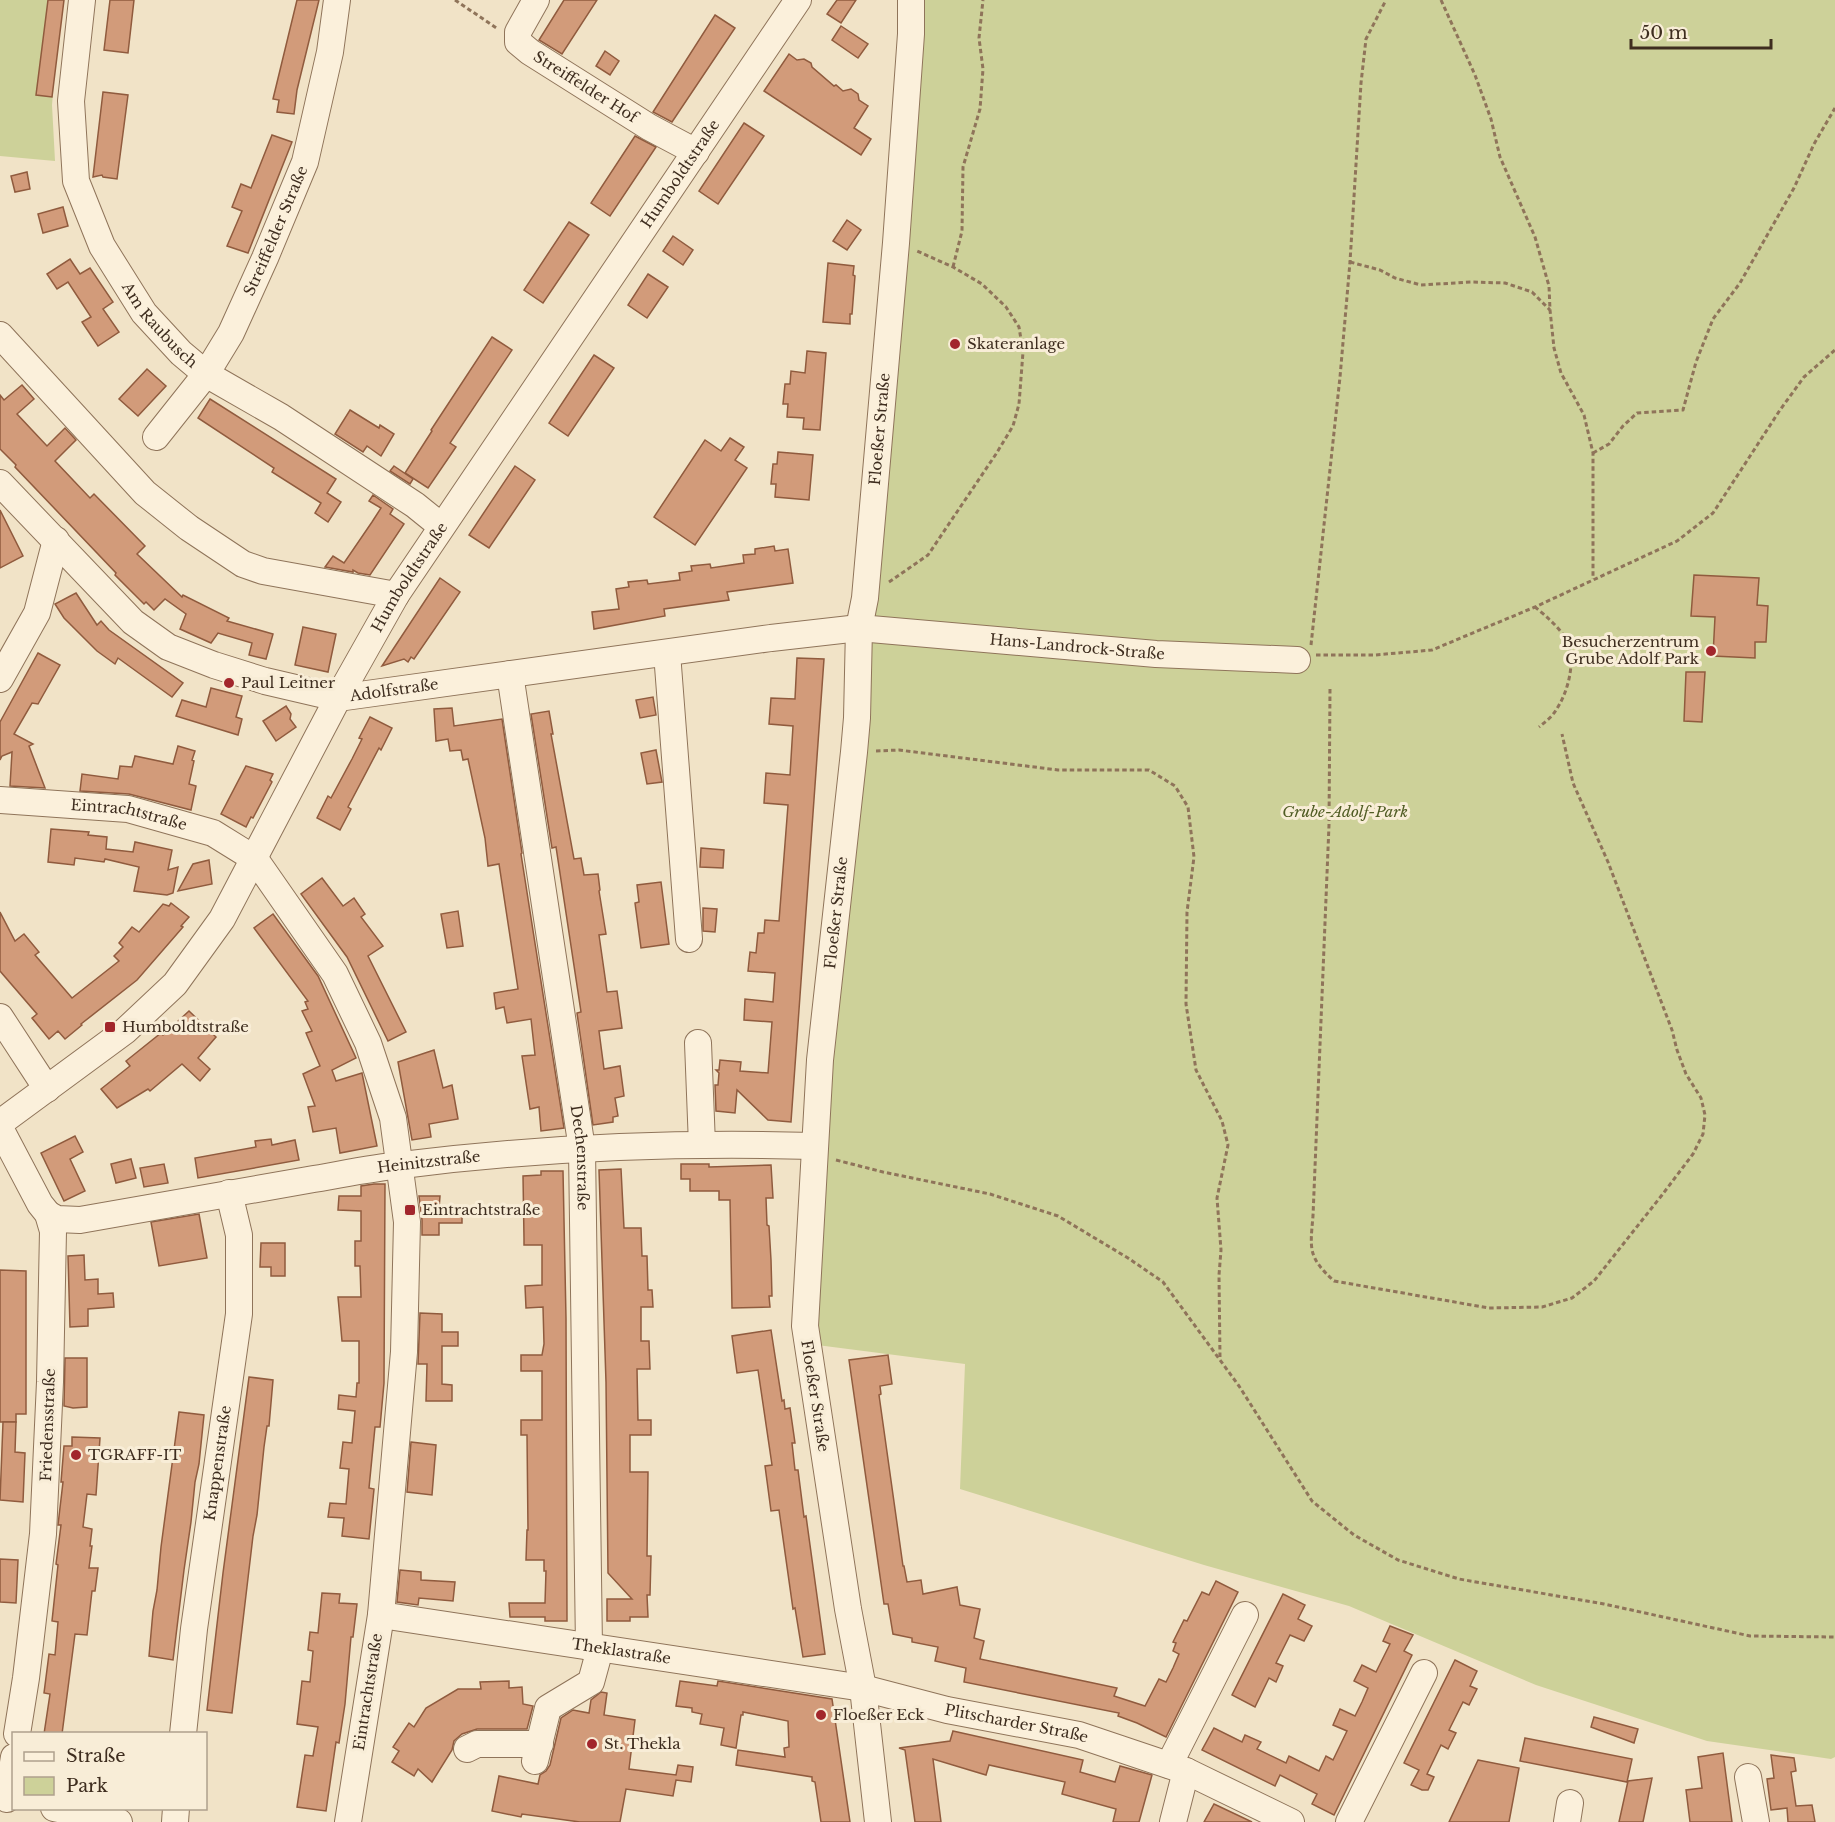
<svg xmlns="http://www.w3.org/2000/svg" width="1835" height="1822" font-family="'Libre Baskerville',serif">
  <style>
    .green { fill: #cdd199 }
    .building { fill: #d29b7a; stroke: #905b3e; stroke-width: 1.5 }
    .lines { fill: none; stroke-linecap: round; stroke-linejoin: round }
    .minor-casing { stroke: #8f745a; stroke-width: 28 }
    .path { stroke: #8f745a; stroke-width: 3; stroke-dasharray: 4.5 3; stroke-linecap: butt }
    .minor { stroke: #fbf0db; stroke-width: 26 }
    .poi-dot { fill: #a2262c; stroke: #f8edd7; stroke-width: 2 }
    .labels { text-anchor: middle; stroke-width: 6; stroke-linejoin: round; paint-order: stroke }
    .street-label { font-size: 15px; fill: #3e2d1f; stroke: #f8edd7 }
    .poi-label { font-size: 15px; fill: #3e2d1f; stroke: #f8edd7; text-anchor: start }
    .park-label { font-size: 15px; font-style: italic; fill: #505c24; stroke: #f8edd7 }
  </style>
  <rect width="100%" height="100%" fill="#f1e3c7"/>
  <g class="green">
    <path d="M0,0H61L52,105L55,161L0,156Z"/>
    <path d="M917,0H1835V1757L1831,1759L1707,1741L1536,1685L1349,1606L1204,1565L960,1489L965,1364L817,1345V1165Z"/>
  </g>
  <g class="building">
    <path d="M48,0H64L52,97L36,95Z"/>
    <path d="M110,0H134L128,53L104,50Z"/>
    <path d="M297,0H319L297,90L294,114L277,112L279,100L273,99Z"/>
    <path d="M564,0H597L562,54L539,40Z"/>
    <path d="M837,0H856L841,23L827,14Z"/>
    <path d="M715,15L735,28L672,122L653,112Z"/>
    <path d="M841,26L868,44L858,58L832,40Z"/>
    <path d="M605,51L619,61L610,75L596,66Z"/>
    <path d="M789,54L797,60L804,59L811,63L812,67L834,86L836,85L843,91L851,89L858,94L859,100L868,106L854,128L871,139L861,155L764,91Z"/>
    <path d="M103,92L128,95L117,179L103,177L102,175L93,177Z"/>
    <path d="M744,123L764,136L718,204L699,191Z"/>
    <path d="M272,135L292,142L248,253L227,246L242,211L232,207L241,184L251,188Z"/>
    <path d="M635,136L656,147L610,216L591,203Z"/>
    <path d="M27,172L30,189L15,192L11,176Z"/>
    <path d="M63,207L68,226L43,233L38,214Z"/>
    <path d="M847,220L861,230L847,250L833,241Z"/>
    <path d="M569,222L589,235L543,303L524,290Z"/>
    <path d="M673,236L693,250L683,265L663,251Z"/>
    <path d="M70,259L80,274L90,268L113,302L103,309L119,332L98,346L82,322L91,317L68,282L57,289L47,274Z"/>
    <path d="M828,263L854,266L853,275L855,276L852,314H850V324L823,322Z"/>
    <path d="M648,274L668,287L647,318L628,305Z"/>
    <path d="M492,337L512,350L450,443L456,447L428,488L405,473L432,431L431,430Z"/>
    <path d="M807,351L826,353L820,430L803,429L804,418L787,417L788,404H783L785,384H790L791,371L805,373Z"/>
    <path d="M594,355L614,368L568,436L549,423Z"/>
    <path d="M147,369L166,386L138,416L119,399Z"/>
    <path d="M22,385L34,399L17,414L47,446L65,428L76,440L55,461L90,498L94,494L145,546L137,554L182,597L183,595L229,618L227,621L273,634L266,659L249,655L252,643L218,633L211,643L180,629L186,614L165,599L154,610L146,602L144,604L115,575L116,573L15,467L16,465L0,449V395L4,400Z"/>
    <path d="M210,399L336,479L327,493L341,502L328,522L315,513L321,503L272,472L274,468L198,418Z"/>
    <path d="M350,410L379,428L380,425L394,434L381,456L367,446L363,452L335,434Z"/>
    <path d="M730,438L744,447L735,460L747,468L695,545L654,517L705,440L721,451Z"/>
    <path d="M778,452L813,455L809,500L775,497L776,484H771L773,464H777Z"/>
    <path d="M394,466L413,479L410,484L390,471Z"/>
    <path d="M515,466L535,480L489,548L469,535Z"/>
    <path d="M373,495L393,509L390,514L404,524L370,575L358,573L353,570V572L325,567L333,556L344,563L372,522L381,508L369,501Z"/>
    <path d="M0,510L23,556L0,568Z"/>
    <path d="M774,546L775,551L788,549L793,583L727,592L729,600L664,609L665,616L594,629L592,612L619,609L616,589L629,587L628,582L647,580L648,584L680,580L679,573L692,571L691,566L710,564L711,568L744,563L743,555L755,554V549Z"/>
    <path d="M1694,575L1759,578L1757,605L1768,606L1766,642H1755V658L1713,656L1715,617L1691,616Z"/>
    <path d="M440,578L460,592L414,659L411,657L408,662L404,659L382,666Z"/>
    <path d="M76,593L97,625L101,621L109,630L183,683L172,697L118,658L115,664L97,651L64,618L55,604Z"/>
    <path d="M303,627L336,634L328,672L295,665Z"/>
    <path d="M38,653L60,665L38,704L32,703L14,734L33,744L29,746L45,788L10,786L12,752L2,756L0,760V722Z"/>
    <path d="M797,658L824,659L791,1122L768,1120L737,1090L735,1113L716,1111L715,1085H718L719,1073L716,1070H719L720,1060L741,1062L740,1071L768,1073L772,1022L744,1020L745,999L773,1002L775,973L748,971L750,952L756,953L758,933H764L765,920L779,921L788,805L764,803L766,773L790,775L793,726L769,724L771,698L795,699Z"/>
    <path d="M1686,672H1705L1702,722L1684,721Z"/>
    <path d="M211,688L242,696L236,717L242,719L238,735L176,716L182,700L206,707Z"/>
    <path d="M653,697L656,715L640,718L636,700Z"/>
    <path d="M286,706L291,714L290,719L296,727L276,741L263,721Z"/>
    <path d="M452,708L454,726L502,719L522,853L521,854L564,1128L541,1131L539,1107L530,1109L522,1056L535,1055L531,1019L507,1023L504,1007L496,1009L494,993L518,989L499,864L488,866L485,838L468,759L463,760L461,750L450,751L448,739L436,741L434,709Z"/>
    <path d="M549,711L553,734H551L574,859L581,858L584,875L598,874L600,890L599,891L606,934L599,935L605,977L607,992L617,991L622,1028L599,1031L604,1069L620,1066L624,1096L615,1098L618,1116L613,1117V1122L593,1125L577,1013L581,1012L556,847L552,848L531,714Z"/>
    <path d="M370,717L392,728L381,750L379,748L348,807L351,809L340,830L317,818L328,796L331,798L352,759L362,739L359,738Z"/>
    <path d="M178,746L195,751L192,760L194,761L189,784L196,786L191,810L129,794L80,791L82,774L118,779L120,766L132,767L135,756L173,764Z"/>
    <path d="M656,750L662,782L647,784L641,753Z"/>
    <path d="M246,766L273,774L270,780L272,782L253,818L251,817L246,827L221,814Z"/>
    <path d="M51,829L89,832L88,835L107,837L106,849L133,852L135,842L172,850L168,870L178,867L173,893L167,895L134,891L139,867L105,859L104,862L75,858L74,865L48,862Z"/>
    <path d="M701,848L724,850L723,868L700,867Z"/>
    <path d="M209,860L212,884L178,891L193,864Z"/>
    <path d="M322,878L343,906L354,898L365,914L361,917L383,946L368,956L406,1032L388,1041L347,957L301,894Z"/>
    <path d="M661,882L669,944L641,948L635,903L639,902L637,885Z"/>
    <path d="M171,903L189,917L181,926L183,927L137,980L81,1024L82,1025L65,1039L58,1031L49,1039L32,1018L37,1014L0,971V912L15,941L24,934L39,952L35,955L72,998L119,961L114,956L123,947L119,943L132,927L139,932L163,904L169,906Z"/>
    <path d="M703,908L717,909L715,932L703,931Z"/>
    <path d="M458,911L463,946L447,948L441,914Z"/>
    <path d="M273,914L318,976L356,1058L332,1070L336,1081L362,1073L377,1146L340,1153L336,1128L313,1132L308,1107L315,1106L303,1074L320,1066L306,1033L312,1031L302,1011L308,1009L305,1002L308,1001L254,928Z"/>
    <path d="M189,1011L216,1037L198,1058L210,1069L200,1081L182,1064L150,1091L148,1089L117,1108L101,1089L130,1066L126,1061L161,1033L163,1035Z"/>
    <path d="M434,1050L443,1088L452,1085L458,1119L429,1124L431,1137L412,1140L398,1062Z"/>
    <path d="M75,1136L83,1152L70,1159L85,1191L64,1201L41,1153Z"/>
    <path d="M271,1139L272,1145L295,1140L299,1160L198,1178L195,1158L256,1147L255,1141Z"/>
    <path d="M131,1159L136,1178L116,1183L111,1164Z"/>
    <path d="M164,1164L168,1183L144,1187L140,1168Z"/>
    <path d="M681,1164H709V1167L771,1165L773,1198H766L767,1225L769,1226L771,1260L772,1296H769L770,1307L732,1308L730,1200H719V1191H690V1179H681Z"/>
    <path d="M621,1169L624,1228H641L642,1256H647L648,1290H652L653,1307H641V1341H649L650,1369H637L638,1420H651V1435H630V1472H648L647,1556H651L650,1595H647L648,1617H630V1621H607V1599H632L608,1573L606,1382L599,1170Z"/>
    <path d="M541,1171H563L566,1318L567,1621H545V1617H510L509,1603H545L546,1571H544V1560H526L527,1530H528L527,1435H521V1420H542V1371H521V1355H542L544,1344L543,1307L526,1308L525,1286L542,1285V1245H524V1238L523,1176L541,1175Z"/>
    <path d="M374,1184H385L384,1383L380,1427H375L369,1488L374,1489L369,1539L342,1536L344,1518L328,1517L330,1503L346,1504L349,1469L340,1468L343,1442L352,1443L355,1411L338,1409L339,1395L356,1397L357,1383H359V1341H342L338,1297H361L360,1266H355V1241H361V1211L338,1210L339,1196H361V1186Z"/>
    <path d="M419,1196H440L439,1209H462V1223H439V1235H422V1220Z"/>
    <path d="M199,1214L207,1258L159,1266L151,1222Z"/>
    <path d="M261,1243H285V1276H271V1267H260Z"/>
    <path d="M84,1255L85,1280L98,1279V1294L113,1293L114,1307L88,1309V1326L70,1327L68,1256Z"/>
    <path d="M0,1270L26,1271V1414H16V1422H0Z"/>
    <path d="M420,1313L442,1314V1332H458V1346H442V1384L452,1385V1401H426L427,1364H418Z"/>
    <path d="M771,1330L782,1401L784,1400L785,1409L790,1408L795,1443H792L795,1470H798L804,1517L806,1516L825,1654L803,1657L795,1608L793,1609L779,1510L771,1511L765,1466L772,1465L758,1370L737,1373L732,1336Z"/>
    <path d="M888,1355L892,1384L880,1386L881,1394L879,1395L903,1566H904L907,1582L921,1580L923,1594L957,1587L960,1605L980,1609L974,1638L984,1641L980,1659L1117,1688L1114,1696L1145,1706L1159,1679L1166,1682L1173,1668L1179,1654L1173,1651L1176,1643L1173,1642L1184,1620L1187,1621L1202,1592L1209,1595L1216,1581L1238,1592L1166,1737L1137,1723L1118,1716L1119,1713L964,1682L966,1668L935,1661L938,1647L912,1642V1638L893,1634L888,1604H884L849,1360Z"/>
    <path d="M65,1358H87V1407L73,1408L64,1406Z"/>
    <path d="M249,1377L273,1380L269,1426H267L264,1447L257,1515L253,1536L232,1713L207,1710L223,1573Z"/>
    <path d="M179,1412L204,1415L199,1464L195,1482L191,1522L184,1570L173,1660L149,1656L153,1611L157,1590L161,1547Z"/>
    <path d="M3,1422H16L15,1452L25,1453L23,1502L0,1500Z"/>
    <path d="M72,1437L100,1438L96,1495L87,1494L83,1527L92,1529L90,1546H92L89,1568H98L95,1591H92L87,1635L75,1634L62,1734H44L50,1694L44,1693L49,1654L55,1655L58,1622L52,1621L58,1565L56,1564L61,1525H58L63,1482H61L64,1446H72Z"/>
    <path d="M411,1442L436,1445L432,1495L407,1492Z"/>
    <path d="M0,1559L18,1560L16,1603L0,1602Z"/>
    <path d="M400,1570L421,1572V1580L455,1582L453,1601L419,1598L418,1605L397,1602Z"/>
    <path d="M322,1593L340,1594L339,1603L357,1604L353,1637H351L345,1704L339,1743L336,1742L326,1811L297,1807L305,1755L313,1756L318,1727L297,1724L302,1681L310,1682L313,1651L308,1650L310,1632L318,1633Z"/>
    <path d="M1283,1594L1305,1605L1298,1619L1312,1626L1304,1641L1290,1635L1276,1663L1283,1666L1276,1682L1269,1678L1255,1707L1232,1695Z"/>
    <path d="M1390,1626L1413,1635L1404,1651L1412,1655L1334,1815L1312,1804L1317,1794L1280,1775L1275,1786L1202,1750L1214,1728L1242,1742L1245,1735L1261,1742L1257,1749L1286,1763L1289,1756L1319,1771L1326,1756L1333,1760L1347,1731L1333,1725L1340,1709L1355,1716L1362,1702L1368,1688L1354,1681L1362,1665L1376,1672L1390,1644L1383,1641Z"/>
    <path d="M1455,1660L1477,1671L1470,1686L1477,1689L1469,1705L1463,1702L1449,1730L1456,1733L1448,1749L1441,1745L1427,1774L1434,1777L1428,1790H1422L1411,1785L1419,1770L1404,1763Z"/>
    <path d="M509,1681V1688L522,1687L523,1704L533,1706L527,1729H477L462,1734L454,1741L452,1750L432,1782L418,1769L414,1776L392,1762L399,1751L393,1747L409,1723L414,1727L426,1708L458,1689H481L480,1682Z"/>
    <path d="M680,1681L717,1686L718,1681L832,1699L850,1822H821L815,1782L812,1781V1777L736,1765L738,1750L785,1757L784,1748L789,1747L788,1721L743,1712V1715H741L736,1748L721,1745L724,1728L700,1724L702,1714L692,1712V1708L676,1706Z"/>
    <path d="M601,1692L607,1693L604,1715L635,1720L629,1769L676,1775L678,1765L693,1767L691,1782L676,1780L673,1796L626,1789L620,1822H580L522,1814L521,1817L492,1811L499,1776L538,1784L540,1775L546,1771L550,1765L561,1718L573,1710L589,1713L591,1700Z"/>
    <path d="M1594,1717L1638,1729L1634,1743L1591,1727Z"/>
    <path d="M953,1731L1083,1760L1080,1772L1115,1782L1120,1766L1152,1775L1139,1822H1113L1116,1809L1062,1794L1065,1782L989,1765L986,1775L933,1759L941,1822H915L905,1750L899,1748L950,1741Z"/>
    <path d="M1525,1738L1632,1759L1627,1782L1520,1761Z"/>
    <path d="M1723,1753L1732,1822H1690L1686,1790L1702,1788L1698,1757Z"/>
    <path d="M1771,1755L1794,1758L1796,1771L1791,1772L1796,1806L1812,1805L1815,1822H1788L1787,1808L1771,1810L1767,1779L1774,1778Z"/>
    <path d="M1478,1760L1519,1768L1509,1822H1449Z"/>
    <path d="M1652,1778L1643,1822H1619L1628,1781Z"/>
    <path d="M1214,1804L1252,1822H1204Z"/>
  </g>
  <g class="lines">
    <defs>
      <g id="minor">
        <path id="s1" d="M82,0L71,101L76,181L102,246L144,313L181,353L206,374L281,417L415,505L441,526"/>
        <path id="s2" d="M536,0L518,32V42L530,52L649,127L696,152"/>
        <path d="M0,335L145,493L189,528L243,564L263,571L396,595"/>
        <path id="s3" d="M156,437L206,374L231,333L265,258L305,162L330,52L337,0"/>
        <path id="s4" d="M0,483L133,622L168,647L214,665L265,681L338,698L771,638L859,628L1156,654L1297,660"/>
        <path d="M667,653L689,939"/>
        <path id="s5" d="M510,674L582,1149L589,1647"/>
        <path d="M0,679L37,613L56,540"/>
        <path id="s6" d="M0,800L128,809L213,833L255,859L335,974L368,1043L393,1118L407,1222L404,1352L381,1615L348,1822"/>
        <path d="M0,1017L47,1089"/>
        <path d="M698,1043L702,1145"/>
        <path id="s7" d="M0,1123L125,1031L175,984L222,919L338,698L396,595L798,0"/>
        <path d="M0,1128L40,1204L48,1214L53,1231L50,1382L43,1534L26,1678L17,1734"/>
        <path id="s8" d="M48,1214L57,1219L80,1220C156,1206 232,1193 308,1180C339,1175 370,1168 402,1165C538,1148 676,1142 814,1146"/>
        <path id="s9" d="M381,1615L863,1688L947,1710L1079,1735L1186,1771L1291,1822"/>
        <path id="s10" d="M183,1734L194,1629L239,1314V1235L229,1193"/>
        <path d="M467,1749L477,1744H540"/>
        <path d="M535,1761L548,1708L591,1682L600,1649"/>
        <path d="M1169,1765L1245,1615"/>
        <path d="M1748,1777L1756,1822"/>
        <path d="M7,1799L14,1757"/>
        <path d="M54,1808L119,1822"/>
        <path d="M175,1822L176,1808"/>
        <path id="s11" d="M878,1822L863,1688L848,1609L805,1326L820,1060L854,752L857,718L859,628L865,598L896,243L911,34V0"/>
        <path d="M1173,1822L1186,1771"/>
        <path d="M1349,1822L1424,1673"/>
        <path d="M1567,1822L1570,1803"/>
      </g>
    </defs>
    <use href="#minor" class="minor-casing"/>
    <g class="path">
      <path d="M455,0L498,29"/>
      <path d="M1441,0L1475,75L1491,119L1500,157L1535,237L1549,286L1550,310L1554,348L1561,373L1584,415L1593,453V579"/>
      <path d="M1350,262L1380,270L1395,278L1421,285L1471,282L1505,283L1532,292L1550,310"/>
      <path d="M953,267L962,231L963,167L980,109L983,69L979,38L983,0"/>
      <path d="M1593,453L1609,444L1623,426L1637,413L1683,410L1696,362L1713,319L1740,283L1794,188L1814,144L1835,108"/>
      <path d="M889,582L928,555L996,454L1013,426L1019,404L1023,352L1019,327L1006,307L982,284L953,267L917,251"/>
      <path d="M1535,607C1546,616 1565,632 1569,646C1575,666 1567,694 1556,710C1552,717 1545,722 1539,727"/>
      <path d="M1311,645L1340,377L1350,262L1361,83L1366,39L1386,0"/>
      <path d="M1316,655H1375L1432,650L1535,607L1677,541L1713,513L1780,410L1804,377L1835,350"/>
      <path d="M1330,689L1329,825L1313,1216C1310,1250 1308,1257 1334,1281L1489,1308L1542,1307L1572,1298L1594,1281L1662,1195L1693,1154L1703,1134L1705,1115L1701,1098L1686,1074L1677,1050L1672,1030L1608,862L1573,783L1562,734"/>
      <path d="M876,751L899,750L1058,770H1149L1175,786L1188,807L1194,857L1187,912L1186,1004L1196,1070L1222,1121L1228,1145L1217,1198L1221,1250L1219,1275L1220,1358"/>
      <path d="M836,1160L883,1172L990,1194L1058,1216L1128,1258L1163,1282L1239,1386L1312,1501L1354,1535L1398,1560L1459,1579L1604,1604L1750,1636L1835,1637"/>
    </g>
    <use href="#minor" class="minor"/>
  </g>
  <g class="poi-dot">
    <circle cx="955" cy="344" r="6"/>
    <circle cx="1711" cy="651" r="6"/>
    <circle cx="229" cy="683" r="6"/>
    <rect x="104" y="1021" width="12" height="12" rx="3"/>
    <rect x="404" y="1204" width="12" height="12" rx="3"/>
    <circle cx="76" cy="1455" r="6"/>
    <circle cx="821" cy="1715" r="6"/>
    <circle cx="592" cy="1744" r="6"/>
  </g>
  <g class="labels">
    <g class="street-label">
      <text dy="5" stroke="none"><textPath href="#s2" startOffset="128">Streiffelder Hof</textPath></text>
      <text dy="5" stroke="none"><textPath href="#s7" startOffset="1180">Humboldtstraße</textPath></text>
      <text dy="5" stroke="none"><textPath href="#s3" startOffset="240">Streiffelder Straße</textPath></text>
      <text dy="5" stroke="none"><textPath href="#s1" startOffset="350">Am Raubusch</textPath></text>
      <text dy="5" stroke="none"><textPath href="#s11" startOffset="1402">Floeßer Straße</textPath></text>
      <text dy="5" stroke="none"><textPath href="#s7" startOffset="694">Humboldtstraße</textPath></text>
      <text dy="5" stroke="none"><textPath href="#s4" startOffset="1158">Hans-Landrock-Straße</textPath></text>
      <text dy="5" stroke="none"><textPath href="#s4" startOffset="470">Adolfstraße</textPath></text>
      <text dy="5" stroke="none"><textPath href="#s6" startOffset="130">Eintrachtstraße</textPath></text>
      <text dy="5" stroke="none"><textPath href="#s11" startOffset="916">Floeßer Straße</textPath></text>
      <text dy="5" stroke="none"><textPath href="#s5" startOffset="489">Dechenstraße</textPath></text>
      <text dy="5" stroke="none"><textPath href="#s8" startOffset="387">Heinitzstraße</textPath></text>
      <text transform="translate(815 1396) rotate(81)" y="5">Floeßer Straße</text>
      <text transform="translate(48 1425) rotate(-88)" y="5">Friedensstraße</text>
      <text dy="5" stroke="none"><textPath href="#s10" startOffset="273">Knappenstraße</textPath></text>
      <text dy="5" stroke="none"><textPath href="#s9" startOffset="243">Theklastraße</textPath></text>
      <text transform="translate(368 1692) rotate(-81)" y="5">Eintrachtstraße</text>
      <text dy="5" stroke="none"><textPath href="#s9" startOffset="645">Plitscharder Straße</textPath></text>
    </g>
    <g class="poi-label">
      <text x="967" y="349">Skateranlage</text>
      <text x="1699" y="647" text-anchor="end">Besucherzentrum<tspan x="1699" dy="17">Grube Adolf Park</tspan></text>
      <text x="241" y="688">Paul Leitner</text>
      <text x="122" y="1032">Humboldtstraße</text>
      <text x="422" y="1215">Eintrachtstraße</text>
      <text x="88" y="1460">TGRAFF-IT</text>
      <text x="833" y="1720">Floeßer Eck</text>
      <text x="604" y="1749">St. Thekla</text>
    </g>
    <g class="park-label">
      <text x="1345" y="817">Grube-Adolf-Park</text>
    </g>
  </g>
  <rect x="12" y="1732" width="195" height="78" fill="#f8edd7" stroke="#aea08d" stroke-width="1.5"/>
  <rect x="24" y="1752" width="30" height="9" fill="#fbf0db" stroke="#aea08d" stroke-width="1.5"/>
  <text x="66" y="1762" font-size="18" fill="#3e2d1f">Straße</text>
  <rect x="24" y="1777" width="30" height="18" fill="#cdd199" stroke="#aea08d" stroke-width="1.5"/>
  <text x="66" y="1792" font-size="18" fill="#3e2d1f">Park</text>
  <path d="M1631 39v9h140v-9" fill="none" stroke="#3e2d1f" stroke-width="3"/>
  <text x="1640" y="39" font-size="18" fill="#3e2d1f" stroke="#f8edd7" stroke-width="4.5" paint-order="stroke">50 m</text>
</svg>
